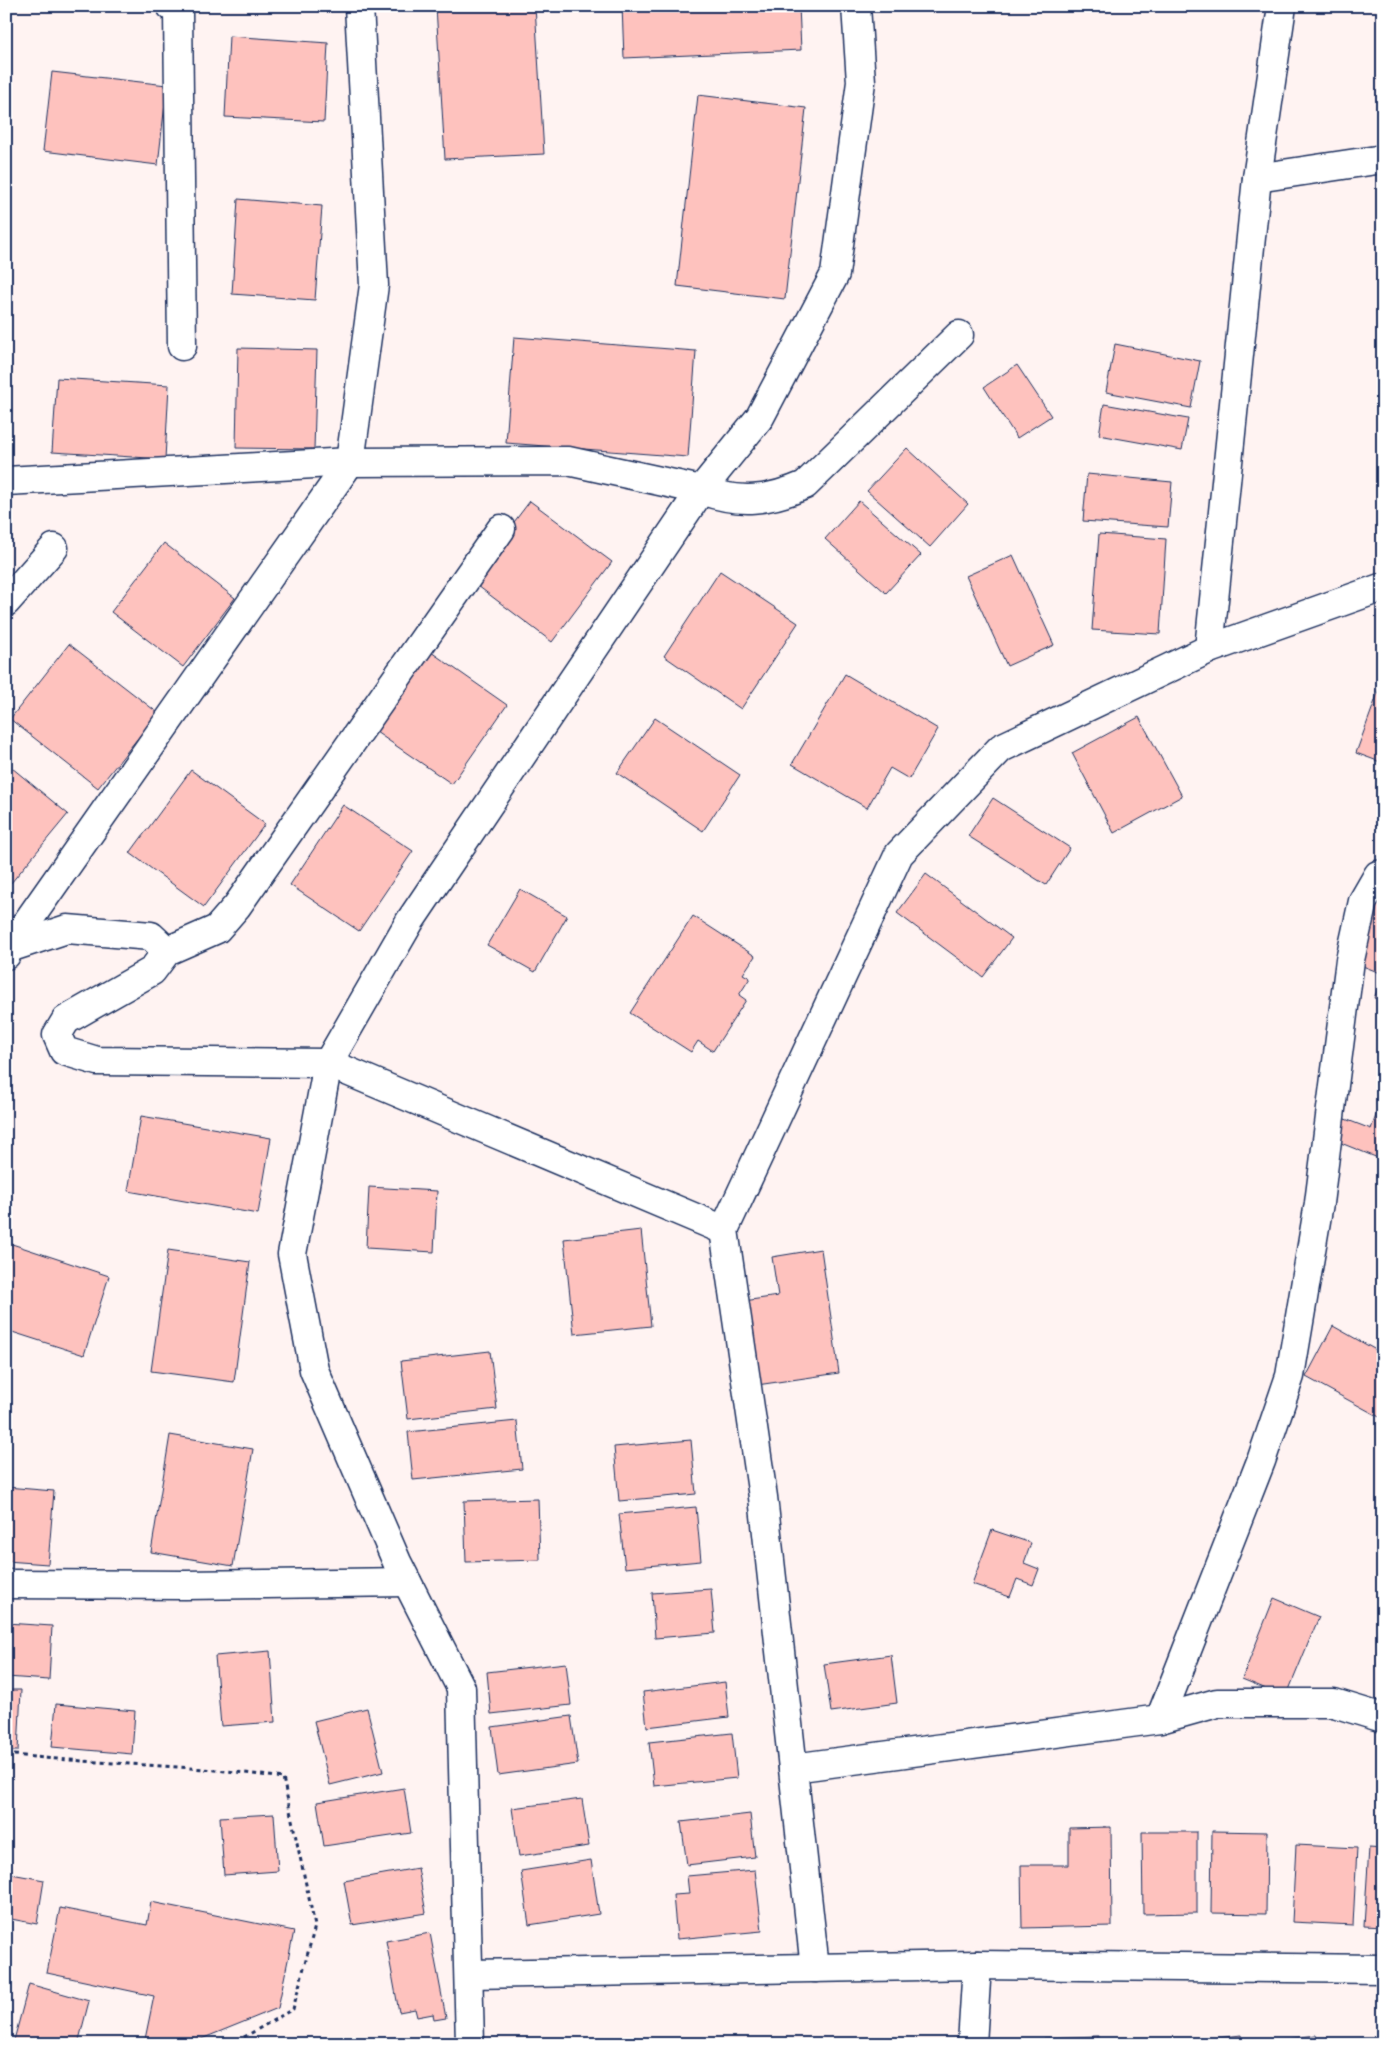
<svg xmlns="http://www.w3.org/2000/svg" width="1389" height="2050" font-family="Itim,sans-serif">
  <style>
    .building { fill: #fec2be; stroke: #1b2f5e }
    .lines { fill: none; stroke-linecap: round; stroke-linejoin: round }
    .minor-casing { stroke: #1b2f5e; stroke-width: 31 }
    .path { stroke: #1b2f5e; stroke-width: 3; stroke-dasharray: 4 4; stroke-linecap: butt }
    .minor { stroke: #fff; stroke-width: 28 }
  </style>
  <rect width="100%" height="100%" fill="#fff3f2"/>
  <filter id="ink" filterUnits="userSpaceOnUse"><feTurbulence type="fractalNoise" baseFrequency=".02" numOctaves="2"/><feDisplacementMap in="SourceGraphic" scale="10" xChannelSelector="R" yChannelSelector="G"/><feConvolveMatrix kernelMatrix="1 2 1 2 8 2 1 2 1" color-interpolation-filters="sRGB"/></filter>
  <g filter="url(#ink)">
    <g class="building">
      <path d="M436,6H535L544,154L445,159Z"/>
      <path d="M622,6H799L801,50L624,58Z"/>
      <path d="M229,36L328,43L324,122L225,117Z"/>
      <path d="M52,72L167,85L158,165L43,151Z"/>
      <path d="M698,95L806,108L785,299L677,286Z"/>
      <path d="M238,199L322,206L315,300L232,294Z"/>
      <path d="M514,337L696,351L688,457L506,443Z"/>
      <path d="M1115,344L1200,361L1191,408L1106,392Z"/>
      <path d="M238,348L317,350L314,449L236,448Z"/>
      <path d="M1017,365L1051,416L1017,438L984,387Z"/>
      <path d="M57,378L169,385L165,459L52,452Z"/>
      <path d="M1104,404L1188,419L1182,450L1099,435Z"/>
      <path d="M907,448L968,504L930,547L867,491Z"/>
      <path d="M1087,474L1172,482L1168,527L1083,521Z"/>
      <path d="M530,501L612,562L552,642L470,580Z"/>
      <path d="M859,501L921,555L886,593L825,539Z"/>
      <path d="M1099,534L1166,539L1160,634L1092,630Z"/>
      <path d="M164,543L235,598L183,667L111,612Z"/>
      <path d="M1013,555L1054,645L1007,666L966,576Z"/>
      <path d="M720,571L798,623L741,709L664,656Z"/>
      <path d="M69,644L158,713L98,788L10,719Z"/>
      <path d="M431,652L507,705L452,784L376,732Z"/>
      <path d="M845,674L938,729L909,779L890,768L867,808L792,764Z"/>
      <path d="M1383,679V763L1356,753Z"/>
      <path d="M1139,717L1182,796L1114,833L1072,753Z"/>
      <path d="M655,718L740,775L703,831L617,773Z"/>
      <path d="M6,763L68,814L11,883L6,879Z"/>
      <path d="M191,770L265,824L204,907L130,853Z"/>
      <path d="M993,798L1070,848L1046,885L968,836Z"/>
      <path d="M343,805L413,851L359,931L290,885Z"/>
      <path d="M926,874L1012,938L983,977L897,913Z"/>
      <path d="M520,889L567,916L535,972L487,945Z"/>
      <path d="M1380,899L1383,900V974L1355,963Z"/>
      <path d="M693,916L755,956L743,974L750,978L739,995L746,1000L713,1051L698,1041L691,1052L630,1013Z"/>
      <path d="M1383,977V1001L1374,998Z"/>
      <path d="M1380,1105L1383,1106V1160L1336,1141L1345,1119L1371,1129Z"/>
      <path d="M141,1116L271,1138L258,1214L128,1191Z"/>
      <path d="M369,1187L437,1191L434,1252L366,1248Z"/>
      <path d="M641,1230L651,1326L574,1334L564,1239Z"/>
      <path d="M6,1242L109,1276L84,1355L6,1330Z"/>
      <path d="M821,1249L839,1373L757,1385L744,1301L778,1296L772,1257Z"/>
      <path d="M168,1250L250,1262L234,1382L151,1371Z"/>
      <path d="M1333,1326L1383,1354V1419L1306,1377Z"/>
      <path d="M490,1351L497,1409L408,1419L401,1361Z"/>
      <path d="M517,1421L522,1469L413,1480L408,1432Z"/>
      <path d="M170,1435L253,1449L233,1566L151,1552Z"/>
      <path d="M691,1440L696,1494L619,1501L614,1447Z"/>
      <path d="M6,1487L54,1491L48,1564L6,1561Z"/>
      <path d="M538,1499L540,1560L466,1562L464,1501Z"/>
      <path d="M696,1507L701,1561L625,1568L619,1514Z"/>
      <path d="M992,1530L1031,1543L1024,1563L1039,1569L1033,1585L1017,1579L1010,1597L972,1584Z"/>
      <path d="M711,1589L715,1633L655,1638L652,1593Z"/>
      <path d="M1274,1598L1319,1617L1286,1697L1242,1679Z"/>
      <path d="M6,1623L52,1626L49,1680L6,1677Z"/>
      <path d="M270,1651L275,1722L221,1726L215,1656Z"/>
      <path d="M891,1655L897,1703L831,1712L824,1664Z"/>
      <path d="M566,1663L571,1705L491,1714L487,1672Z"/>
      <path d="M725,1682L729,1717L647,1727L643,1692Z"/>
      <path d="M6,1690H21L18,1751H6Z"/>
      <path d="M56,1704L135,1711L132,1754L52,1747Z"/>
      <path d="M367,1708L383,1772L330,1785L314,1721Z"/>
      <path d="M571,1716L578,1764L498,1775L492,1727Z"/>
      <path d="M732,1733L737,1778L654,1786L649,1742Z"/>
      <path d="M404,1788L411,1833L324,1846L317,1802Z"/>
      <path d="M582,1799L589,1846L519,1856L512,1808Z"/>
      <path d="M274,1814L278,1871L224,1875L220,1817Z"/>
      <path d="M750,1814L755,1857L687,1865L681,1822Z"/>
      <path d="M1111,1827L1112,1926L1022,1928L1021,1865H1069V1828Z"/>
      <path d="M1212,1831L1267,1832L1266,1914L1211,1913Z"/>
      <path d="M1142,1832H1197V1913L1143,1914Z"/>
      <path d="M1296,1845L1357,1848L1353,1925L1292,1922Z"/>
      <path d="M1369,1848L1383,1849V1927L1364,1926Z"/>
      <path d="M591,1860L599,1914L529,1925L521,1871Z"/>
      <path d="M418,1868L426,1913L352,1925L344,1881Z"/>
      <path d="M755,1870L762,1931L677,1939L673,1895L689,1894L687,1876Z"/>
      <path d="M6,1873L44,1880L37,1924L6,1918Z"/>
      <path d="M151,1902L294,1931L278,2008L189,2044H144L154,1996L47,1973L60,1908L147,1925Z"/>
      <path d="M430,1933L446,2018L434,2020L433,2014L417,2017L415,2009L399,2012L386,1941Z"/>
      <path d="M29,1984L89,2001L78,2044H13Z"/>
      <path d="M1241,2035L1242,2044H1187V2042Z"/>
      <path d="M1316,2035L1317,2044H1272V2041Z"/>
      <path d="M1098,2036V2044H1044V2038Z"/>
    </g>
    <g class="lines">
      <defs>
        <g id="minor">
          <path d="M171,6L178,12L182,346"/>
          <path d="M1257,178L1383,159"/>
          <path d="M6,481L350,462L568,461L701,490C740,504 768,501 805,485L959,335"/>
          <path d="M6,602L54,548"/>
          <path d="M1209,649L1257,178L1282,6"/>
          <path d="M6,947L9,948L67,929L151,936L167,951L152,971L66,1020L57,1035L64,1051L97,1061L328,1063L724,1230"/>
          <path d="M167,951L217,929L237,906L501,529"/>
          <path d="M6,955L9,948L350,462L374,285L359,6"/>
          <path d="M6,1584L185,1585L407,1582"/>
          <path d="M1160,1719L1261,1461L1290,1376L1319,1203L1350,960L1363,901L1378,875L1383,874"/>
          <path d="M793,1768L1160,1719L1217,1703H1334L1383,1718"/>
          <path d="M815,1968L763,1497L724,1230L899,854L1001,748L1209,649L1383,587"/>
          <path d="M469,1974L977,1965L1383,1969"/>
          <path d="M470,2044L461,1688L397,1562L314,1370L292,1254L328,1063L410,921L701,490L760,417L835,274L861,82L856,6"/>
          <path d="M972,2044L977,1965"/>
        </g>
      </defs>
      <use href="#minor" class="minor-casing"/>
      <path class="path" d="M6,1754C98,1765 191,1764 283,1778L315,1926L293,2009L232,2044"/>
      <use href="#minor" class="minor"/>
    </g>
  </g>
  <rect width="1389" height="2050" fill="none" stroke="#fff" stroke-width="25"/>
  <rect x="12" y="12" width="1364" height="2025" fill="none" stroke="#1b2f5e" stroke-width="2" filter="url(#ink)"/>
</svg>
